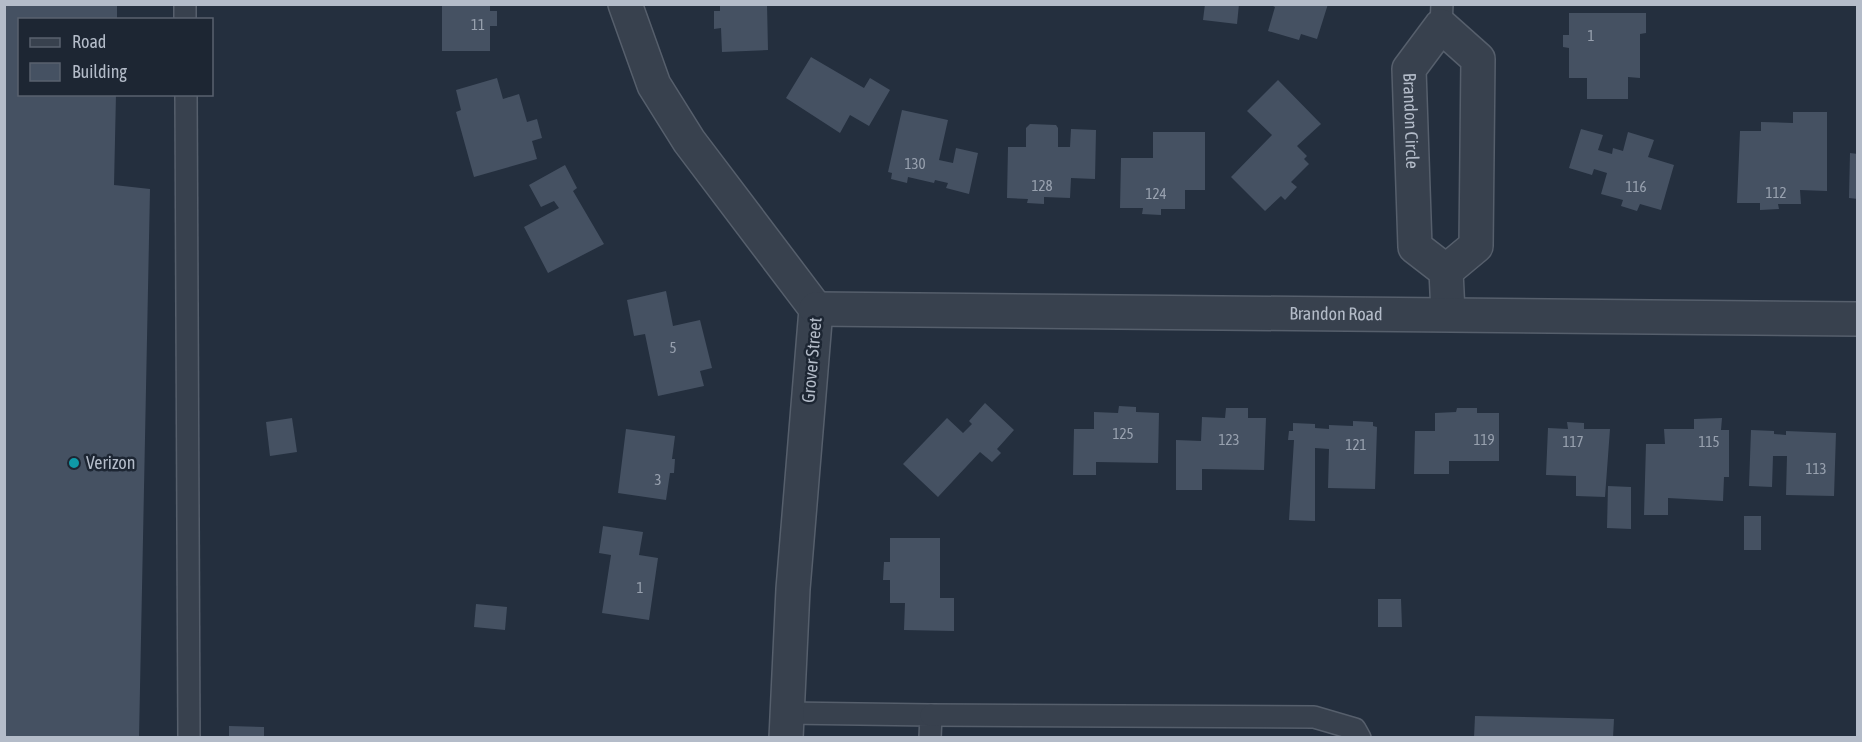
<svg xmlns="http://www.w3.org/2000/svg" width="1862" height="742" font-family="'Asap Condensed',sans-serif">
  <style>
    .building { fill: #455162 }
    .lines { fill: none; stroke-linecap: round; stroke-linejoin: round }
    .service-casing { stroke: #565f6c; stroke-width: 24 }
    .minor-casing { stroke: #565f6c; stroke-width: 36 }
    .service { stroke: #38414e; stroke-width: 21 }
    .minor { stroke: #38414e; stroke-width: 33 }
    .culture-dot { fill: #0f9aa8; stroke: #1d2633; stroke-width: 2 }
    .labels { text-anchor: middle; stroke-width: 5; stroke-linejoin: round; paint-order: stroke }
    .number-label { font-size: 15px; fill: #98a1af }
    .street-label { font-size: 18px; fill: #b4bcc9; stroke: #1d2633 }
    .poi-label { font-size: 18px; fill: #b4bcc9; stroke: #1d2633; text-anchor: start }
  </style>
  <rect width="100%" height="100%" fill="#242f3e"/>
  <g class="building">
    <path d="M4,4H117V20H20V94H116L114,185L150,189L139,738H4Z"/>
    <path d="M442,4H490V11H497V26H490V51H442Z"/>
    <path d="M720,4H767L768,50L722,52L721,28L714,29V11H720Z"/>
    <path d="M1205,4H1239L1237,24L1203,20Z"/>
    <path d="M1269,4H1328L1317,39L1301,34L1299,40L1268,31L1275,7Z"/>
    <path d="M1569,13H1646V33L1640,34V78L1628,77V99H1587V78H1569V48L1563,47V35H1569Z"/>
    <path d="M811,57L864,88L870,78L890,90L869,126L850,115L840,133L786,98Z"/>
    <path d="M497,78L503,99L519,94L527,122L537,119L542,138L532,141L537,159L474,177L456,112L461,110L456,90Z"/>
    <path d="M1278,80L1321,124L1297,146L1307,156L1304,159L1309,164L1291,182L1297,187L1285,200L1281,196L1265,211L1231,177L1272,135L1247,111Z"/>
    <path d="M902,110L948,120L939,160L953,163L956,148L978,153L969,194L946,188L948,183L935,180L934,183L908,177L907,183L891,179L892,173L888,172Z"/>
    <path d="M1793,112H1827V191L1800,190L1801,204H1778L1779,209L1760,210V203H1737L1740,131H1761V122L1793,123Z"/>
    <path d="M1030,124L1056,125L1058,128V147H1070L1071,129L1096,130L1095,179L1071,178L1070,198L1044,197V204L1027,203L1028,199L1007,198L1008,147H1026V128Z"/>
    <path d="M1581,129L1603,135L1598,150L1612,154L1613,148L1623,151L1628,132L1654,140L1648,157L1674,165L1661,210L1640,204L1637,211L1621,206L1623,200L1601,194L1607,173L1594,169L1592,175L1569,168Z"/>
    <path d="M1153,132H1205V190H1185V209H1161V215L1142,214L1143,208H1120L1121,158H1153Z"/>
    <path d="M1850,153L1858,154V199L1849,198Z"/>
    <path d="M565,165L577,188L573,191L604,244L548,273L524,227L559,208L554,201L541,207L529,185Z"/>
    <path d="M666,291L673,326L700,320L712,368L700,371L704,386L658,396L645,334L634,336L627,300Z"/>
    <path d="M985,403L1014,430L997,449L1001,453L992,462L980,452L938,497L903,464L947,418L963,433L972,424L969,421Z"/>
    <path d="M1119,406L1136,407V412L1159,413L1158,463L1096,462V475H1073L1074,429H1094V412L1118,413Z"/>
    <path d="M1226,408H1248V418H1266L1264,470L1202,469V490H1176V440L1201,441L1202,417L1225,418Z"/>
    <path d="M1457,408H1477V413H1499V461H1449V474H1414L1415,431H1435V413L1456,412Z"/>
    <path d="M292,418L297,452L270,456L266,422Z"/>
    <path d="M1722,418L1721,430H1729V477H1724L1723,501L1668,498V515H1644L1646,444H1665L1664,429H1694V419Z"/>
    <path d="M1353,421L1373,422V426L1377,427L1375,489L1328,488L1329,449L1315,448V521L1289,520L1294,440H1288L1289,431H1293V423L1315,424V428L1329,429V425L1353,426Z"/>
    <path d="M1567,422L1584,423V429H1610L1605,497L1576,496V476L1546,475L1548,428L1568,429Z"/>
    <path d="M626,429L675,436L672,459H675L674,473H670L666,500L618,493Z"/>
    <path d="M1751,430L1774,431V434L1786,435V431L1836,433L1834,496L1786,495L1787,456H1773L1772,487L1749,486Z"/>
    <path d="M1608,486L1631,487V529L1607,528Z"/>
    <rect x="1744" y="516" width="17" height="34"/>
    <path d="M603,526L643,532L639,555L658,558L649,620L602,613L611,555L599,553Z"/>
    <path d="M890,538H940V598H954V631L904,630L905,603H890V580H883L884,562H890Z"/>
    <path d="M1378,599H1401L1402,627H1378Z"/>
    <path d="M476,604L507,607L505,630L474,627Z"/>
    <path d="M1475,716L1614,719L1613,738H1474Z"/>
    <path d="M229,726L264,727V738H229Z"/>
  </g>
  <g class="lines">
    <defs>
      <g id="service">
        <path d="M185,4V20"/>
        <path d="M1441,26L1442,4"/>
        <path d="M186,94L189,738"/>
        <path d="M787,713L931,715L930,738"/>
        <path d="M931,715L1314,717L1355,729L1360,738"/>
      </g>
      <g id="minor">
        <path d="M625,4L654,85L689,141L816,309L793,589L786,738"/>
        <path id="s1" d="M1446,271L1476,246L1478,59L1441,26L1409,69L1415,247L1446,271L1448,313"/>
        <path id="s2" d="M816,309L1858,319"/>
      </g>
    </defs>
    <use href="#service" class="service-casing"/>
    <use href="#minor" class="minor-casing"/>
    <use href="#service" class="service"/>
    <use href="#minor" class="minor"/>
  </g>
  <circle class="culture-dot" cx="74" cy="463" r="6"/>
  <g class="labels">
    <g class="number-label">
      <text x="478" y="30">11</text>
      <text x="1591" y="41">1</text>
      <text x="915" y="169">130</text>
      <text x="1042" y="191">128</text>
      <text x="1636" y="192">116</text>
      <text x="1776" y="198">112</text>
      <text x="1156" y="199">124</text>
      <text x="673" y="353">5</text>
      <text x="1123" y="439">125</text>
      <text x="1229" y="445">123</text>
      <text x="1484" y="445">119</text>
      <text x="1573" y="447">117</text>
      <text x="1709" y="447">115</text>
      <text x="1356" y="450">121</text>
      <text x="1816" y="474">113</text>
      <text x="658" y="485">3</text>
      <text x="640" y="593">1</text>
    </g>
    <g class="street-label">
      <text dy="6" stroke="none"><textPath href="#s1" startOffset="381">Brandon Circle</textPath></text>
      <text dy="6" stroke="none"><textPath href="#s2" startOffset="520">Brandon Road</textPath></text>
      <text transform="translate(812 360) rotate(-85)" y="6">Grover Street</text>
    </g>
    <g class="poi-label">
      <text x="86" y="469">Verizon</text>
    </g>
  </g>
  <rect width="1862" height="742" fill="none" stroke="#b4bcc9" stroke-width="12"/>
  <rect x="18" y="18" width="195" height="78" fill="#1d2633" stroke="#59626f" stroke-width="1.5"/>
  <rect x="30" y="38" width="30" height="9" fill="#38414e" stroke="#59626f" stroke-width="1.5"/>
  <text x="72" y="48" font-size="18" fill="#b4bcc9">Road</text>
  <rect x="30" y="63" width="30" height="18" fill="#455162" stroke="#59626f" stroke-width="1.5"/>
  <text x="72" y="78" font-size="18" fill="#b4bcc9">Building</text>
</svg>
